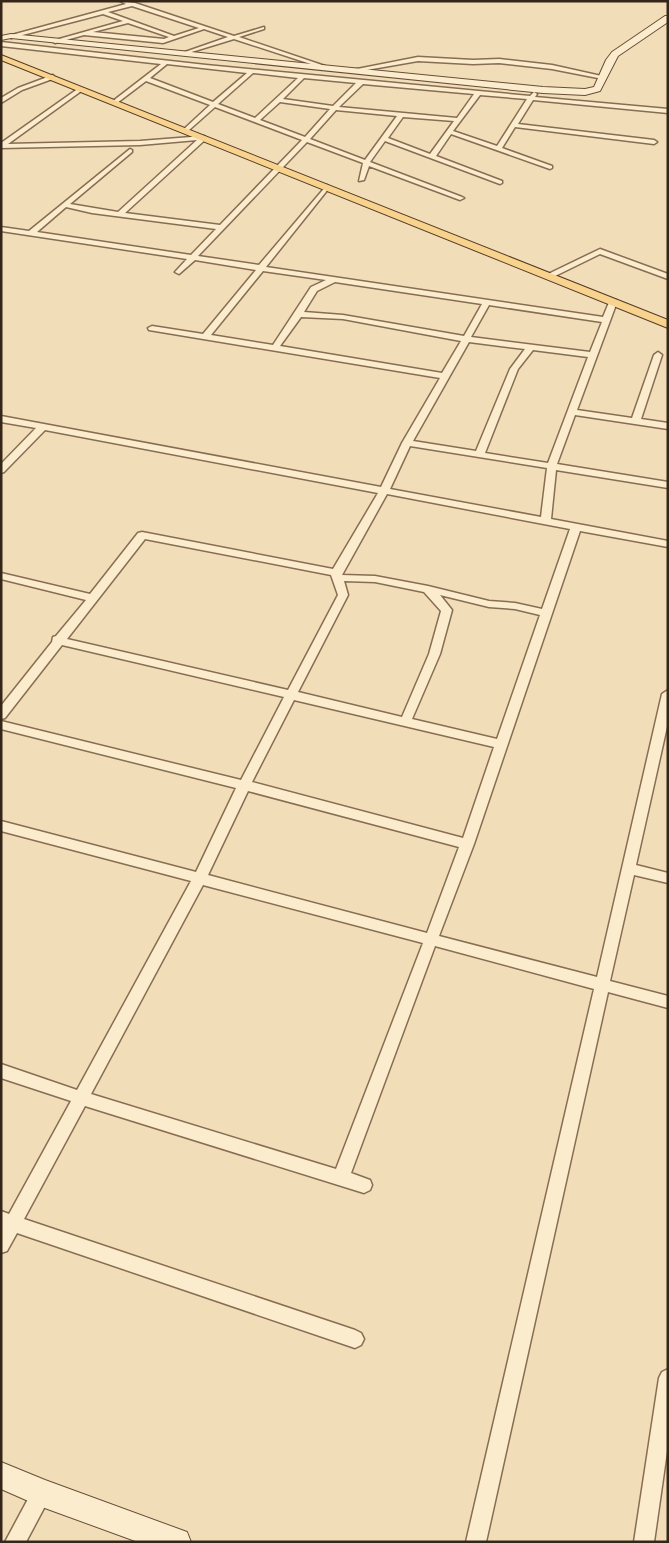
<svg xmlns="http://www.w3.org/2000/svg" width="669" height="1543" font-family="'Times New Roman',serif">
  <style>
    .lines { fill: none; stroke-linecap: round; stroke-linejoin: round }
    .street-casing { stroke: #886d53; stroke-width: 3 }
    .secondary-casing { stroke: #694e37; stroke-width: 2 }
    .primary-casing { stroke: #553b28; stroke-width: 2 }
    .street { fill: #fbeccd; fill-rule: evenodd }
    .secondary { fill: #fbeccd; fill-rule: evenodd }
    .primary { fill: #f8d38d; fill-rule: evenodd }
  </style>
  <rect width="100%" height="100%" fill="#f1deb9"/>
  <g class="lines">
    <defs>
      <g id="street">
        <path d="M120,1L135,3L234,36L264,27V29L239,37L325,66L320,67L234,39L185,54V52L228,37L204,29L163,43L84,35L55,43L52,41L123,21L103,14L11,38L8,36L126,4ZM132,6L199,28L174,36L108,12ZM128,23L169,37L164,39L93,32Z"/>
        <path d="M1,42L206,65L530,96L534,92L537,94L535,97L668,109V113L533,100L518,124L654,140L657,142L654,144L515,127L502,148L552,166V168L550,169L451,134L436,156L502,181V183L500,184L385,141L370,162L462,197L464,198L460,200L369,166L364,180L359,181L363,163L307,142L198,256L259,265L327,185L330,187L329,188L266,267L603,317L610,300H616L617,302L577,410L632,418L654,355L658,352L662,355L641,419L668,423V429L575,415L557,464L668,482V488L556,470L551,519L668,541V547L580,531L474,844L439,936L597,977L662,694L668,690V722L636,865L668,873V883L634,875L610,981L668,996V1008L608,992L486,1542H466L594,989L435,946L351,1173L370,1180L372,1185L370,1190L364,1193L85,1106L24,1219L355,1330L361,1333L364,1339L361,1345L355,1348L17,1233L7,1251L1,1253V1211L9,1214L71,1101L1,1078V1064L77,1090L191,881L1,831V821L196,872L236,788L1,729V721L241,780L284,697L62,645L5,718L1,719V706L52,642L53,637L56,636L86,600L1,579V573L90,594L138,533L142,532L333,569L378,493L45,430L4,472L1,473V464L36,428L1,422V416L381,487L402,443L440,378L149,330L148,328L152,326L203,334L256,270L195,260L179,274L175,272L187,259L1,231V227L29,231L130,149L132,150V152L70,204L118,212L197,140L140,145L1,148V143L79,88L84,89L8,144L140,141L204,136L207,138L125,213L220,225L302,140L215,107L188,131H184V129L210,105L146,81L117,103H113V101L161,64L1,46ZM167,64L247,73L213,102L150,78ZM253,73L298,78L255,118L218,104ZM304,78L356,83L333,106L283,99ZM363,84L474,94L457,118L339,107ZM480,95L527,99L497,146L453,131ZM280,102L330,109L305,137L260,120ZM336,110L397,116L365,160L310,139ZM403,117L454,121L430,154L388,138ZM66,207L92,213L216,229L191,255L37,232ZM263,271L326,280L311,287L273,345L211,335ZM335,282L482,304L464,336L343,315L304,312L317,291ZM489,305L602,322L590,352L471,337ZM301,317L343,319L461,341L442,373L280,346ZM469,342L525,349L510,369L476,451L413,441ZM533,350L588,357L548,463L485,453L518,369ZM410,446L547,468L541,517L390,489ZM387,494L570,529L542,609L515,603L489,601L428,586L375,576L342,575ZM145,539L331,575L338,595L288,690L67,639ZM344,581L375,582L424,592L441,611L429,654L402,717L298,692L348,595ZM440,595L489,607L515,609L540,615L497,739L412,719L440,654L452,610ZM294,700L494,747L463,838L252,782ZM248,791L459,847L427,933L208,875ZM203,885L423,943L336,1169L91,1094Z"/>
        <path d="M418,57L473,60L499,59L552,65L606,77L603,79L552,69L499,63L473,64L418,61L355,72L352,70Z"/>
        <path d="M53,75L55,78L22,90L1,103V98L18,88Z"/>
        <path d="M600,249L668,274V279L600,254L551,278L544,276Z"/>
        <path d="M668,1369V1444L654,1542H634L659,1378L662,1372Z"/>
        <path d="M42,1483L49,1486L52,1493L26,1542H5L35,1486Z"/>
      </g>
      <g id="secondary">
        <path d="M665,16H668V22L618,56L600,91L585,95L543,93L11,38L1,40V36L11,34L543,87L585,89L594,87L606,60L612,52Z"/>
        <path d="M1,1462L45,1480L187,1532L191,1542H138L42,1507L1,1489Z"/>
      </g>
      <path id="primary" d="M1,55L668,320V328L1,60Z"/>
    </defs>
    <use href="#street" class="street-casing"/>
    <use href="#secondary" class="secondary-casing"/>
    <use href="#primary" class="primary-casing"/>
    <use href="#street" class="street"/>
    <use href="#secondary" class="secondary"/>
    <use href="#primary" class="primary"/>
  </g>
  <rect width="669" height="1543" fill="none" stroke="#362619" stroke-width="5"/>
</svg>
